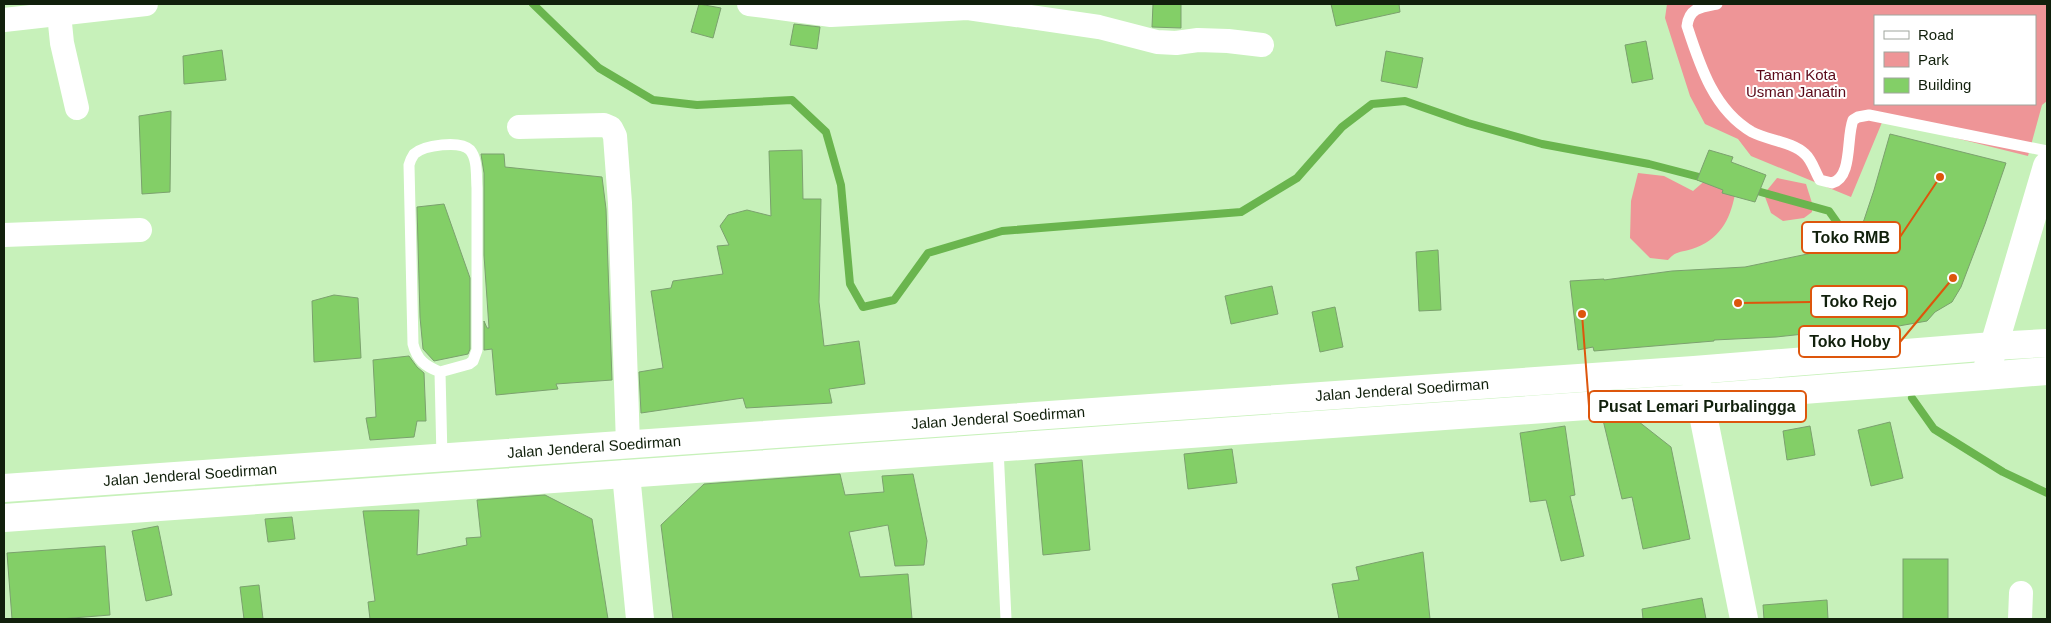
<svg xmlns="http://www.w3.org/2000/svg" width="2051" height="623" font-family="Helvetica,sans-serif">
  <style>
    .green { fill: #ee9597; fill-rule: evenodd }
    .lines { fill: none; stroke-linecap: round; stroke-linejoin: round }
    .stream { stroke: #6ab54e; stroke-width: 8 }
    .building { fill: #83cf67; stroke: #7ba16e }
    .lane { stroke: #fff; stroke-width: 11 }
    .street { stroke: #fff; stroke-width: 24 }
    .secondary { stroke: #fff; stroke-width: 28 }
    .primary { stroke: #fff; stroke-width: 28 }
    .labels { text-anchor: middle; stroke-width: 4; stroke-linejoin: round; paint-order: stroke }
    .park-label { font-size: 15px; fill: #5a0818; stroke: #fff }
    .street-label { font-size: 15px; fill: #11200c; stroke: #fff }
    .leader { fill: none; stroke: #dd560c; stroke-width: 2 }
    .callout-dot { fill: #dd560c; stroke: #fff; stroke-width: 2 }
    .callout { fill: #fff; stroke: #dd560c; stroke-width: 2 }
    .callout-label { font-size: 16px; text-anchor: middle; font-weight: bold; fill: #11200c }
  </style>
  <rect width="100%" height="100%" fill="#c7f1ba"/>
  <g class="green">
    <path d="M1667,4H2047V101L2042,105L2028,156L1883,120L1851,197L1751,156L1738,139L1705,124L1690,96L1665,18ZM1875,16H2035V104H1875Z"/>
    <path d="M1638,173L1664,176L1693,191L1708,178L1735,194C1730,221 1719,240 1692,249C1680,253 1677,250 1668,260L1650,258L1630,238L1631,201Z"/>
    <path d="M1777,178L1806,184L1812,203V212L1804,218L1783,221L1771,213L1764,194Z"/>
  </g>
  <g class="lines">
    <g class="stream">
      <path d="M533,4L599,68L653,100L697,105L792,100L826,132L841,185L850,284L863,307L894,300L928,253L1002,231L1241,212L1297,178L1342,127L1372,104L1405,101L1468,123L1542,144L1649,164L1707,179"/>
      <path d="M1750,189L1829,211L1846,235L1849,241"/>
      <path d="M1912,398L1934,429L2003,472L2047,493"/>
    </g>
  </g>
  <g class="building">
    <path d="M699,4L721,8L713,38L691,32Z"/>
    <path d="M1153,4H1181V28L1152,27Z"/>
    <path d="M1331,4H1399L1400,12L1336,26Z"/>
    <path d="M794,24L820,27L817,49L790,45Z"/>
    <path d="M1646,41L1653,79L1632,83L1625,45Z"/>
    <path d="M222,50L226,80L184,84L183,56Z"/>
    <path d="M1386,51L1423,58L1417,88L1381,81Z"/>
    <path d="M171,111L170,192L142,194L139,116Z"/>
    <path d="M1890,134L2006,163L1985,224L1961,287L1952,302L1935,312L1927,321L1876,330L1832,331L1776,337L1714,340V341L1594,351L1593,347L1578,350L1570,281L1604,279V280L1672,271L1745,267L1841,247L1854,241L1864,220L1874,190Z"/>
    <path d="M802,150L803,199H821L819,302L824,346L859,341L865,384L829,389L832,403L746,408L743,398L641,413L639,372L663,368L651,291L671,288L673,281L723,274L717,246L729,245L720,226L728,215L747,210L771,216L769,151Z"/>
    <path d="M1709,150L1733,157L1731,162L1766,175L1755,202L1722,193L1723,190L1697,180Z"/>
    <path d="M481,154H504L505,167L602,177L606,209L612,380L556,384L558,389L496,395L492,349L484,350V321L487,328H489L484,255V173Z"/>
    <path d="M444,204L470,278V349L468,354L434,361L423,349L420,317L417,207Z"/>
    <path d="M1438,250L1441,310L1419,311L1416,252Z"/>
    <path d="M1272,286L1278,314L1231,324L1225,296Z"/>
    <path d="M334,295L358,298L361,358L314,362L312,301Z"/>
    <path d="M1335,307L1343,347L1320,352L1312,312Z"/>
    <path d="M409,356L417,367L424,373L426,421H417L414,437L370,440L366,418L376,417L373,360Z"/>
    <path d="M1634,418L1671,447L1690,539L1643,549L1632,497L1622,499L1603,420Z"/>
    <path d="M1890,422L1903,478L1871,486L1858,430Z"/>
    <path d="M1565,426L1575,495L1570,496L1584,556L1561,561L1546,500L1530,502L1520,433Z"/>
    <path d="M1810,426L1815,455L1787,460L1783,431Z"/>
    <path d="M1232,449L1237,483L1188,489L1184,454Z"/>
    <path d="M1082,460L1090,550L1043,555L1035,464Z"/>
    <path d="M840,474L845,495L884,492L882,476L913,474L927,541L924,565L895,566L888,525L849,532L860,577L908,574L912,619H673L661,525L704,484Z"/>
    <path d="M545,495L592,519L608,619H370L368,602L375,601L363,511L419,510L417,555L467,545L466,538L481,537L477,500Z"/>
    <path d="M292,517L295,539L268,542L265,519Z"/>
    <path d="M158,526L172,595L146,601L132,531Z"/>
    <path d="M105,546L110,615L60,619H12L7,553Z"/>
    <path d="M1423,552L1430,619H1339L1332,584L1359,580L1356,567Z"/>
    <rect x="1903" y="559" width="45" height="60"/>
    <path d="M259,585L263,619H244L240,587Z"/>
    <path d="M1702,598L1706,619H1643L1642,609Z"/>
    <path d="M1827,600L1828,619H1764L1763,605Z"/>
  </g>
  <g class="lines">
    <g class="lane">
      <path d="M1717,4C1701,7 1689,8 1687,26C1700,66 1714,110 1752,132C1767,140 1793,142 1805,154C1812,160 1815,172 1820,180L1832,183C1853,177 1846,138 1853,120L1858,117L1869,115L2047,151"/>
      <path d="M440,372L469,364L473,361L477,350V188C476,177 478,159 470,150C460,140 424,145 414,154C412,157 410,161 409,165L413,344C417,360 425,366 440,372L442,458"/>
      <path d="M998,448L1006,619"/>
    </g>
    <g class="street">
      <path d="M58,4L62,43L77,108"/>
      <path d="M749,4L831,15L968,8L1099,27L1157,42L1176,43L1198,40L1228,41L1262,45"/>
      <path d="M4,20L146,4"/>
      <path d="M519,127L604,125L611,128L615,136L620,203L628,444"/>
      <path d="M4,235L140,230"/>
      <path d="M2020,619L2021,593"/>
    </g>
    <g class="secondary">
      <path d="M1993,346L2047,343"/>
      <path d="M1985,376L2047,371"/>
    </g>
    <g class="primary">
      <path d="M1696,380L1744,619"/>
      <path d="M626,474L640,619"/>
      <path d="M4,488L1694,370L1993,346"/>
      <path d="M4,518L1699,398L1985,376L2047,166"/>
    </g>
  </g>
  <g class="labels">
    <g class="park-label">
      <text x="1796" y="80">Taman Kota<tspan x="1796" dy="17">Usman Janatin</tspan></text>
    </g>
    <g class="street-label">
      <text transform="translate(1402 390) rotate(-4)" y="5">Jalan Jenderal Soedirman</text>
      <text transform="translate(998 418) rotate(-4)" y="5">Jalan Jenderal Soedirman</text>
      <text transform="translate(594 447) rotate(-4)" y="5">Jalan Jenderal Soedirman</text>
      <text transform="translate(190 475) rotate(-4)" y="5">Jalan Jenderal Soedirman</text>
    </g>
  </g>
  <path class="leader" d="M1940 177L1900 237M1738 303L1811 302M1953 278L1900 342M1582 314L1589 406"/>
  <g class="callout-dot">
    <circle cx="1940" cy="177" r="5"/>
    <circle cx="1738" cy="303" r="5"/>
    <circle cx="1953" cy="278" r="5"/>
    <circle cx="1582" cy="314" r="5"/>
  </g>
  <g class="callout">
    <rect x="1802" y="222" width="98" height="31" rx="5"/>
    <rect x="1811" y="286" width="96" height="31" rx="5"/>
    <rect x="1799" y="326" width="101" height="31" rx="5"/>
    <rect x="1589" y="391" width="217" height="31" rx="5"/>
  </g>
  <g class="callout-label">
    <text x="1851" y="243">Toko RMB</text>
    <text x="1859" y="307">Toko Rejo</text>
    <text x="1850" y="347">Toko Hoby</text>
    <text x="1697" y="412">Pusat Lemari Purbalingga</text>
  </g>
  <rect width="2051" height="623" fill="none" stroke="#11200c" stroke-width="10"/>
  <rect x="1874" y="15" width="162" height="90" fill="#ffffff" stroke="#a0a69e"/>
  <rect x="1884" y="31" width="25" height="8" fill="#ffffff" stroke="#a0a69e"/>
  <text x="1918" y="40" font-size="15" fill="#11200c">Road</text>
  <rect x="1884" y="52" width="25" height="15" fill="#ee9597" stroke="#a0a69e"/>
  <text x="1918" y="65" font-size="15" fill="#11200c">Park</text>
  <rect x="1884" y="78" width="25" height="15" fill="#83cf67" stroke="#a0a69e"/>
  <text x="1918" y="90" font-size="15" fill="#11200c">Building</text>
</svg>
